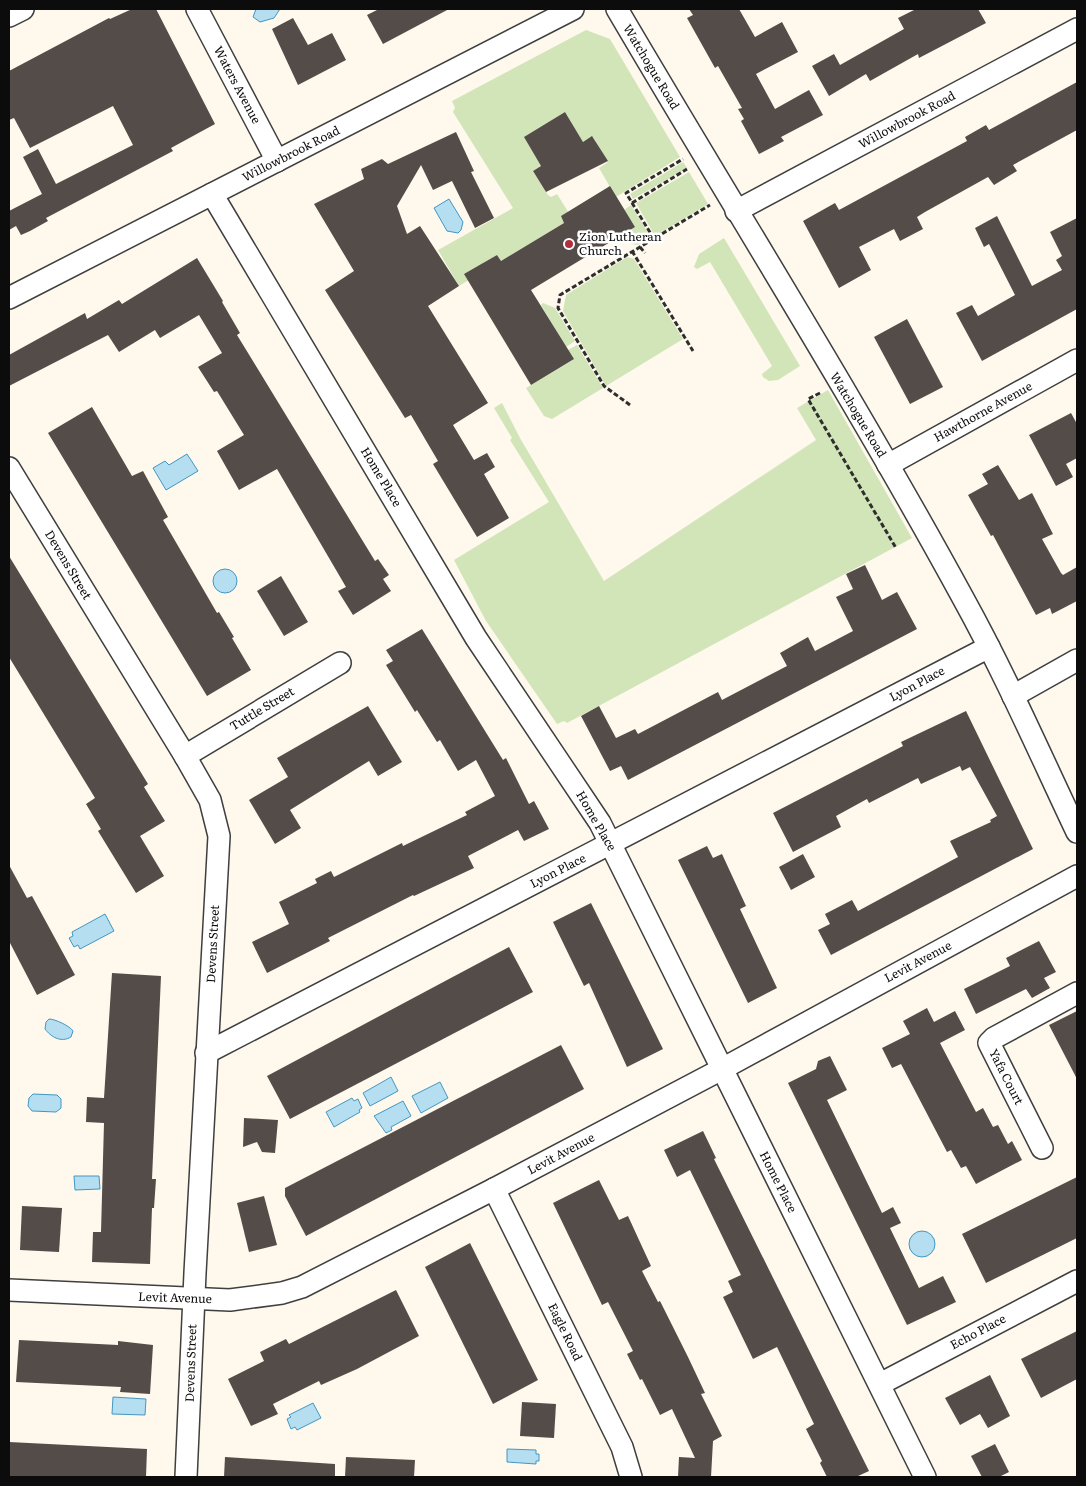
<svg xmlns="http://www.w3.org/2000/svg" width="1086" height="1486" font-family="Literata,serif">
  <style>
    .green { fill: #d2e5b9 }
    .water { fill: #b5def1; stroke: #4297c2 }
    .building { fill: #534c49 }
    .lines { fill: none; stroke-linecap: round; stroke-linejoin: round }
    .minor-casing { stroke: #3f3f3f; stroke-width: 24 }
    .path { stroke: #2e2e2e; stroke-width: 3; stroke-dasharray: 5 2.5; stroke-linecap: butt }
    .minor { stroke: #fff; stroke-width: 21 }
    .poi-dot { fill: #b02f3e; stroke: #fff; stroke-width: 2 }
    .labels { text-anchor: middle; stroke-width: 5; stroke-linejoin: round; paint-order: stroke }
    .street-label { font-size: 12px; fill: #0c0c0c; stroke: #fff }
    .poi-label { font-size: 12px; fill: #0c0c0c; stroke: #fff; text-anchor: start }
  </style>
  <rect width="100%" height="100%" fill="#fef9ec"/>
  <g class="green">
    <path d="M586,30L610,39L680,157L616,197L599,168L608,162L593,137L583,142L565,112L526,136V140L541,166L533,171L548,195L551,197L557,194L572,218L501,261L497,255L483,263L487,269L459,286L438,250L513,208L453,112L455,108L452,101Z"/>
    <path d="M683,162L687,168L633,199L630,194Z"/>
    <path d="M689,172L708,204L655,236L636,203Z"/>
    <path d="M631,205L648,233L647,239L638,245L631,244L624,234L635,227L624,210Z"/>
    <path d="M724,238L800,366L778,380L769,381L763,377L762,374L772,366L710,262L697,269L694,267L699,254Z"/>
    <path d="M627,257L634,259L683,339L606,386L563,311L566,295Z"/>
    <path d="M543,303L555,308L575,341L566,347L541,305Z"/>
    <path d="M577,345L603,388L552,419L544,416L526,388L573,360L568,350Z"/>
    <path d="M828,390L912,538L567,723L564,721L557,724L486,621L454,560L549,502L510,440L512,438L494,408L502,403L520,438L604,581L816,440L797,408Z"/>
  </g>
  <g class="water">
    <path d="M256,9H280L274,18L260,22L253,17Z"/>
    <path d="M449,199L463,222L461,230L458,233L447,231L434,208Z"/>
    <path d="M187,454L198,471L166,490L153,468L165,461L169,465Z"/>
    <circle cx="225" cy="581" r="12"/>
    <path d="M105,914L114,931L80,949L78,945L74,947L69,938L73,936L72,932Z"/>
    <path d="M49,1019C55,1019 70,1026 73,1031L71,1037C61,1043 51,1037 45,1029L46,1022Z"/>
    <path d="M391,1077L398,1091L370,1106L363,1093Z"/>
    <path d="M440,1082L448,1098L421,1113L412,1096Z"/>
    <path d="M33,1094L57,1095L61,1099V1108L56,1112L32,1111L28,1106L29,1098Z"/>
    <path d="M352,1098L354,1101L358,1099L362,1108L359,1110L360,1112L334,1127L326,1112Z"/>
    <path d="M403,1101L411,1116L391,1127L392,1130L386,1133L374,1116Z"/>
    <path d="M74,1176H99L100,1189L75,1190Z"/>
    <circle cx="922" cy="1244" r="13"/>
    <path d="M113,1397L146,1399L145,1415L112,1414Z"/>
    <path d="M313,1403L321,1418L297,1430L295,1427L291,1429L287,1419L291,1417L289,1415Z"/>
    <path d="M507,1449L536,1450V1454H539V1461H536V1464L507,1462Z"/>
  </g>
  <g class="building">
    <path d="M132,9H156L215,124L171,148L173,151L46,218L48,221L30,231L21,235L16,226L9,230V211L42,194L23,157L38,149L56,184L133,145L113,106L30,148L14,118L9,120V71L109,18L110,19Z"/>
    <path d="M379,9H449L383,44L367,15Z"/>
    <path d="M689,9H739L755,37L782,22L798,52L756,74L775,109L809,90L823,115L781,137L784,141L759,154L741,121L744,119L738,109L742,108L718,66L715,68L687,18L693,15Z"/>
    <path d="M916,9H978L986,23L919,58L918,54L870,81L866,74L829,96L812,66L834,54L840,65L904,29L898,18Z"/>
    <path d="M293,18L308,45L332,33L346,60L298,85L272,29Z"/>
    <path d="M1077,82V130L1013,165L1017,171L994,185L988,177L925,212L917,217L923,229L900,241L894,229L859,247L871,270L839,288L803,221L835,203L839,210L967,141L965,137L986,125L989,130Z"/>
    <path d="M565,112L583,142L592,136L608,161L546,192L533,171L541,166L524,137Z"/>
    <path d="M456,132L474,171L471,172L494,218L475,228L452,181L433,190L421,165L397,206L407,234L420,226L459,286L428,306L488,403L453,425L474,460L487,453L495,467L484,474L509,518L477,537L433,464L438,461L411,415L405,418L325,290L354,271L314,204L364,179L361,169L382,159L388,164Z"/>
    <path d="M610,186L635,227L531,290L574,359L531,385L464,274L497,255L501,261L564,223L561,216Z"/>
    <path d="M997,216L1032,286L1062,270L1056,260L1062,256L1050,232L1077,218V309L982,361L956,313L972,305L978,316L1015,295L989,244L984,247L975,228Z"/>
    <path d="M197,258L223,301L222,302L240,333L237,335L375,561L378,559L389,575L383,579L391,591L353,615L338,591L346,587L277,469L239,490L217,451L244,435L217,391L214,392L198,367L222,353L199,315L160,338L155,330L119,352L108,335L9,386V355L85,313L87,319L119,300L122,304Z"/>
    <path d="M907,319L943,387L910,404L874,337Z"/>
    <path d="M92,407L132,476L143,471L168,517L163,520L217,613L219,612L234,637L232,638L251,670L207,696L48,433Z"/>
    <path d="M1071,413L1077,424V458L1066,464L1073,477L1056,486L1029,435Z"/>
    <path d="M998,465L1019,500L1032,493L1053,534L1042,539L1061,573L1063,575L1077,567V601L1052,614L1050,608L1036,615L993,535L991,536L968,495L988,484L982,474Z"/>
    <path d="M9,556L148,784L144,787L165,821L140,836L164,876L136,893L98,831L101,829L86,804L95,798L9,657Z"/>
    <path d="M865,565L882,600L897,592L917,629L628,780L621,766L610,771L581,716L599,706L616,738L635,729L638,734L718,692L722,700L787,666L780,653L808,637L815,651L853,631L836,597L853,589L846,574Z"/>
    <path d="M281,576L308,622L284,636L257,591Z"/>
    <path d="M422,629L503,760L506,758L529,804L534,801L549,829L524,841L518,830L468,856L474,868L414,896L413,895L328,938L330,941L267,973L252,942L289,924L279,902L317,883L315,879L331,871L334,877L402,843L403,846L467,815L465,812L495,796L476,760L458,771L440,740L437,742L417,710L415,712L386,665L393,661L386,650Z"/>
    <path d="M368,706L402,762L378,776L369,761L290,810L301,828L275,844L249,800L288,777L277,758Z"/>
    <path d="M966,711L1033,849L831,955L818,930L830,924L825,914L852,900L858,911L958,857L950,841L991,822L990,820L997,816L970,767L962,771L960,766L921,784L918,778L869,803L867,799L836,816L841,827L793,852L773,813L903,746L901,742Z"/>
    <path d="M707,846L713,858L722,854L746,906L740,909L777,988L748,1003L678,860Z"/>
    <path d="M803,854L815,877L791,890L779,867Z"/>
    <path d="M9,865L27,898L32,896L75,975L37,995L9,941Z"/>
    <path d="M591,903L663,1049L627,1067L589,983L584,986L553,922Z"/>
    <path d="M1039,941L1056,972L1044,978L1050,988L1032,998L1026,989L976,1014L964,989L1010,966L1006,958Z"/>
    <path d="M509,947L533,992L290,1119L267,1076Z"/>
    <path d="M112,973L161,976L152,1179H156L154,1208H152L150,1264L92,1262L93,1232H101L104,1123L86,1122L87,1097L104,1098Z"/>
    <path d="M927,1008L934,1022L955,1011L965,1030L940,1043L976,1112L983,1108L993,1127L998,1125L1008,1144L1012,1141L1022,1160L976,1184L966,1166L961,1168L951,1150L947,1152L901,1064L892,1068L882,1048L910,1034L903,1021Z"/>
    <path d="M1077,1011V1079L1049,1025Z"/>
    <path d="M561,1045L584,1089L306,1236L285,1196V1188Z"/>
    <path d="M830,1056L847,1090L827,1100L882,1213L893,1207L901,1223L890,1228L919,1288L943,1276L956,1302L907,1325L788,1083L816,1069L818,1061Z"/>
    <path d="M244,1118L278,1120L275,1153L262,1152L257,1142L243,1147Z"/>
    <path d="M703,1131L716,1158L714,1159L869,1471L856,1477H827L820,1463L822,1461L806,1429L814,1424L777,1347L753,1359L723,1297L733,1292L728,1281L741,1275L690,1170L677,1177L664,1150Z"/>
    <path d="M1077,1177V1238L986,1283L962,1234Z"/>
    <path d="M599,1180L619,1220L628,1216L639,1240L651,1266L642,1271L658,1302L660,1301L688,1357L705,1393L701,1394L722,1436L713,1441L711,1477H678L679,1457L695,1458L672,1409L660,1415L642,1379L640,1380L627,1354L633,1351L608,1302L602,1305L553,1203Z"/>
    <path d="M264,1196L277,1245L249,1252L237,1203Z"/>
    <path d="M22,1206L62,1208L59,1252L20,1250Z"/>
    <path d="M470,1243L538,1380L493,1404L425,1267Z"/>
    <path d="M396,1290L419,1336L357,1369L321,1385L319,1381L273,1404L278,1414L251,1426L228,1379L264,1361L260,1352L286,1339L289,1344Z"/>
    <path d="M1077,1331V1379L1041,1398L1021,1359Z"/>
    <path d="M19,1340L118,1345V1341L153,1345L150,1394L120,1392L121,1387L16,1382Z"/>
    <path d="M990,1375L1010,1416L988,1428L980,1414L960,1425L945,1398Z"/>
    <path d="M522,1402L556,1404L554,1438L520,1436Z"/>
    <path d="M9,1442L147,1449L146,1477H9Z"/>
    <path d="M995,1444L1009,1472L999,1477H982L971,1456Z"/>
    <path d="M225,1457L335,1464V1477H224Z"/>
    <path d="M346,1457L415,1460L414,1477H345Z"/>
  </g>
  <g class="lines">
    <defs>
      <g id="minor">
        <path d="M197,9L277,161"/>
        <path d="M617,9C732,205 854,398 963,598C1005,674 1040,754 1077,832"/>
        <path d="M9,16L23,9"/>
        <path d="M212,194L476,638L600,823L925,1477"/>
        <path d="M736,211L1077,29"/>
        <path d="M9,298L573,9"/>
        <path d="M888,465L1077,360"/>
        <path d="M9,468L185,756L210,800L219,836L195,1273L186,1477"/>
        <path d="M1013,696L1077,660"/>
        <path d="M185,756L340,663"/>
        <path d="M206,1053L989,647"/>
        <path d="M1042,1148L989,1043L994,1038L1077,993"/>
        <path d="M494,1189L622,1447L631,1477"/>
        <path d="M9,1290L230,1300L282,1293L302,1287L494,1189L722,1069L1077,876"/>
        <path d="M880,1384L1077,1281"/>
      </g>
    </defs>
    <use href="#minor" class="minor-casing"/>
    <g class="path">
      <path d="M632,203L687,169"/>
      <path d="M654,239L626,193L683,159"/>
      <path d="M640,247L645,253"/>
      <path d="M632,251L693,351"/>
      <path d="M820,393L808,399L896,548"/>
      <path d="M630,405L604,386L558,308L560,295L710,205"/>
    </g>
    <use href="#minor" class="minor"/>
  </g>
  <circle class="poi-dot" cx="569" cy="244" r="5"/>
  <g class="labels">
    <g class="street-label">
      <text transform="translate(651 67) rotate(59)" y="4">Watchogue Road</text>
      <text transform="translate(237 85) rotate(62)" y="4">Waters Avenue</text>
      <text transform="translate(907 120) rotate(-28)" y="4">Willowbrook Road</text>
      <text transform="translate(291 154) rotate(-27)" y="4">Willowbrook Road</text>
      <text transform="translate(983 412) rotate(-29)" y="4">Hawthorne Avenue</text>
      <text transform="translate(858 415) rotate(59)" y="4">Watchogue Road</text>
      <text transform="translate(381 477) rotate(59)" y="4">Home Place</text>
      <text transform="translate(68 565) rotate(59)" y="4">Devens Street</text>
      <text transform="translate(917 684) rotate(-28)" y="4">Lyon Place</text>
      <text transform="translate(262 709) rotate(-31)" y="4">Tuttle Street</text>
      <text transform="translate(596 821) rotate(60)" y="4">Home Place</text>
      <text transform="translate(558 871) rotate(-27)" y="4">Lyon Place</text>
      <text transform="translate(213 944) rotate(-87)" y="4">Devens Street</text>
      <text transform="translate(918 962) rotate(-28)" y="4">Levit Avenue</text>
      <text transform="translate(1006 1077) rotate(63)" y="4">Yafa Court</text>
      <text transform="translate(561 1154) rotate(-28)" y="4">Levit Avenue</text>
      <text transform="translate(778 1182) rotate(63)" y="4">Home Place</text>
      <text transform="translate(175 1298) rotate(2)" y="4">Levit Avenue</text>
      <text transform="translate(565 1332) rotate(64)" y="4">Eagle Road</text>
      <text transform="translate(978 1332) rotate(-28)" y="4">Echo Place</text>
      <text transform="translate(191 1363) rotate(-88)" y="4">Devens Street</text>
    </g>
    <g class="poi-label">
      <text x="579" y="241">Zion Lutheran<tspan x="579" dy="14">Church</tspan></text>
    </g>
  </g>
  <rect width="1086" height="1486" fill="none" stroke="#0c0c0c" stroke-width="20"/>
</svg>
